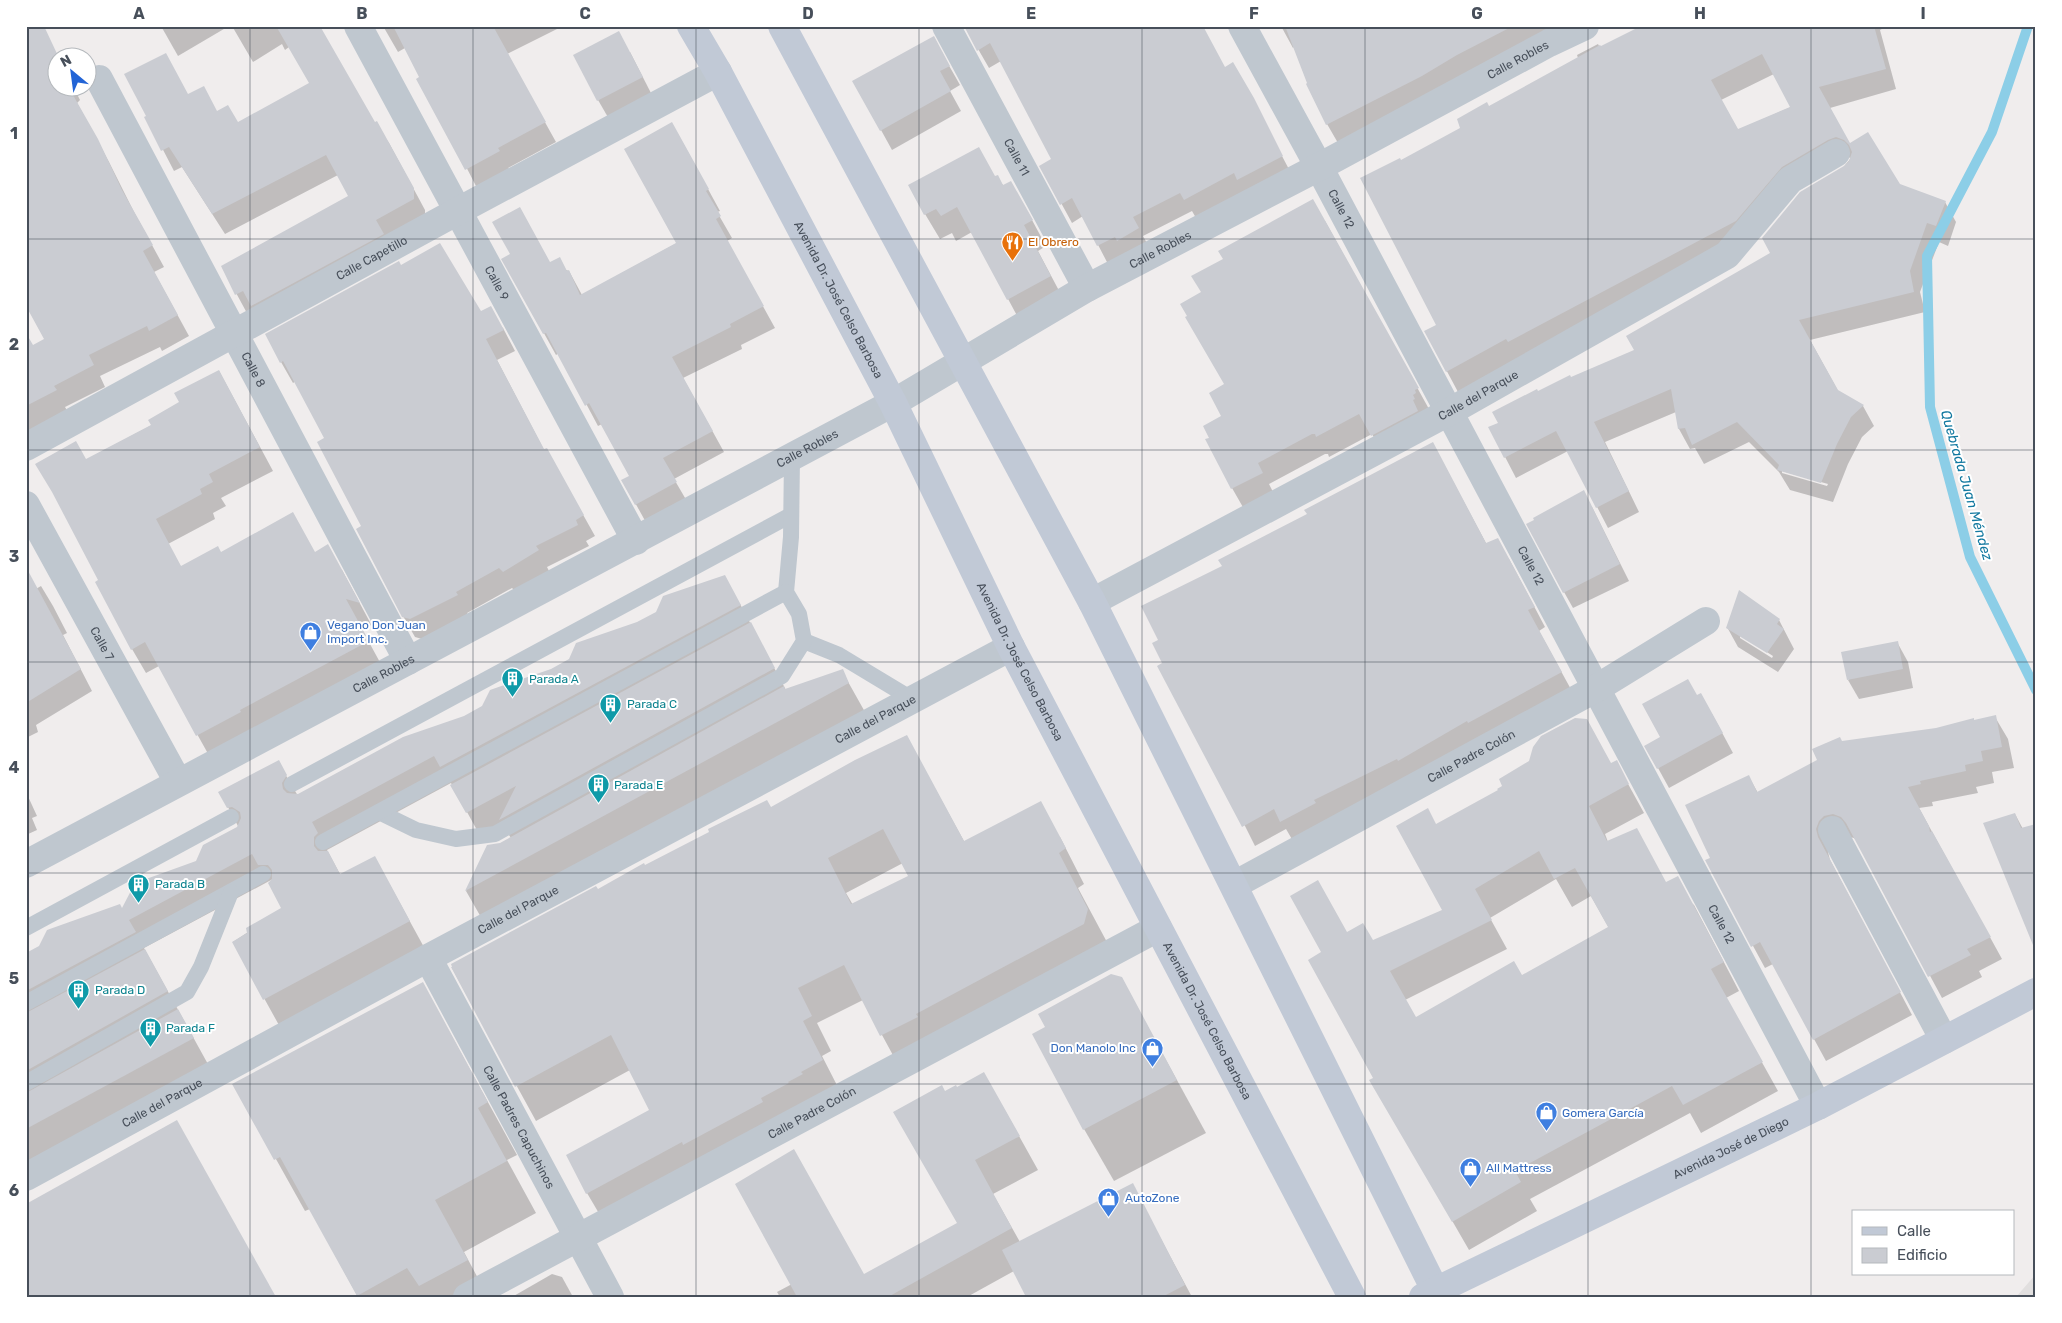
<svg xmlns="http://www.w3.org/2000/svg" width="2062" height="1323" font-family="Rubik,sans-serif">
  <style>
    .education { fill: #e1dfdf }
    .shadow { fill: #0003; fill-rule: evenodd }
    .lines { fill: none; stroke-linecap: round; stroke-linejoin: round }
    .stream { stroke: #8ccee7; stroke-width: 10 }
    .building { fill: #caccd2; fill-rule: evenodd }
    .lane { stroke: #bfc7cf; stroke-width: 16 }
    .street { stroke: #bfc7cf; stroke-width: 28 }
    .secondary { stroke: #c1c9d6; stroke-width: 28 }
    .grid { fill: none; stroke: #474f5a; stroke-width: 1; stroke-opacity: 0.55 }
    .labels { text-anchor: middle; stroke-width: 4; stroke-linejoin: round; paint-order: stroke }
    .street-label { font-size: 12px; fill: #474f5a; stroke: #fff }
    .food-label { font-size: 12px; fill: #c56008; stroke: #fff; text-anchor: start }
    .shop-label { font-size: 12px; fill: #366cbe; stroke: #fff; text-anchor: start }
    .culture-label { font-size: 12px; fill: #0d838f; stroke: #fff; text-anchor: start }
    .water-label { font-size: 14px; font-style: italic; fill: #1379a0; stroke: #fff }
    .neatline { fill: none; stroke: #474f5a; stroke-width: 2 }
    .grid-label { font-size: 16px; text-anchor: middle; font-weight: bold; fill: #474f5a }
  </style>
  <rect width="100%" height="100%" fill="#f0eded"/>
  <path class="education" d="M2036,1274V1297H2016Z"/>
  <g class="shadow">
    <path d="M161,26H229L178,56Z"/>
    <path d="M232,26H323L319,28L375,124L389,143L425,210V220L248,315L222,267L350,197L338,175L225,234L182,167L174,171L146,117L188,96L238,124L311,83L289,47L285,50L282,44L253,62Z"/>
    <path d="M383,26H563L507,54L556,142L508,168L510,171L477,188L405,48L398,52Z"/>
    <path d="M1281,26H1562L1338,143L1327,124L1294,47L1293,48Z"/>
    <path d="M1645,26H1887L1880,30L1896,89L1830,108L1850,145L1899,185L1945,202L1956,222L1948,246L1939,242L1920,292L1925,312L1810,340L1838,391L1863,406L1874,426L1862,437L1848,464L1833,502L1790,490L1779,472L1749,442L1704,464L1695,448L1690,449L1679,429L1676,412L1605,442L1639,512L1608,528L1568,451L1516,478L1490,428L1499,423L1538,393L1636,351L1772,253L1851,158L1847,157L1793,187L1747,240L1458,392L1426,332L1438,325L1401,162L1462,128L1489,108L1578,58L1577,55L1598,44L1600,48ZM1774,74L1791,107L1738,130L1721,100ZM1782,471L1828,484L1827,486L1782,473Z"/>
    <path d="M966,28L1225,68L1243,82L1292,175L1196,218L1192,211L1143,236L1149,247L1108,264L1083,216L1072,223L1041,166L1053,159L1001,61L989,68Z"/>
    <path d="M630,52L653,97L609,119L598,100Z"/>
    <path d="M947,62L960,85L950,91L961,111L892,150L881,130Z"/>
    <path d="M58,88H74L80,100L77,103L109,162L134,212L164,267L154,272L189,336L162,351L160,347L100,376L105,387L65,407L68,412L26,434V350L45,340Z"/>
    <path d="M684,145L720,211L717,212L732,238L727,241L775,328L741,345L742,349L683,378L724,452L674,479L688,503L648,526L623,481L630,476L602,424L598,426L559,353L556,355L503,259L550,264L569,271L582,295L677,243Z"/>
    <path d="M995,177L1025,207L1046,246L1038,251L1065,302L1022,325L972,232L956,241L952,233L940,239L925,214Z"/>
    <path d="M1325,221L1429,409L1384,456L1372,434L1329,457L1328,454H1325L1269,484L1274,494L1244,509L1232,488L1211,438L1222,417L1226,385Z"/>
    <path d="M400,266L480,312L503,328L515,351L497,360L544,450L558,470L595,536L586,541L589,546L547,567L549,571L516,592L512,588L467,613L469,616L422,639L415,637L403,616L363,527L326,438L296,381L293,383L281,362Z"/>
    <path d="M219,371L273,471L221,498L226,506L213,513L215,519L168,544L181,567L221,554L315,553L342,570L372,626L358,622L382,666L211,759L159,666L146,673L132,649L100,581L86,460L152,425Z"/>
    <path d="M1433,444L1487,545L1509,559L1545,627L1539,631L1573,693L1293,841L1286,829L1255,846L1164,664L1160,641L1223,567L1308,514Z"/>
    <path d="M1592,507L1629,581L1573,608L1564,592Z"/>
    <path d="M26,576L34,590L41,586L53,606L67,633L63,635L92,691L36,725L38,732L26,738Z"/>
    <path d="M740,604L786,690L842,671L865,712L482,919L466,891L488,846L500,844L511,838L505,829L483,841L451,783L327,850L341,876L390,885L425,949L280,1027L233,942L283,909L273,879L144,948L209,1066L26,1165V954L122,910L196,862L239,828L228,807L278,762L298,796L464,717Z"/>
    <path d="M1779,620L1794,649L1778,672L1738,647L1727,627ZM1740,635L1773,656L1772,658L1740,638Z"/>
    <path d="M1897,642L1908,662L1913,688L1859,699L1848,680Z"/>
    <path d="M1712,714L1733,753L1669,788L1658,768L1661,738Z"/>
    <path d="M1995,717L2008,739L2014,768L1992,772L1994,783L1976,787L1978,793L1932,802L1933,806L1919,808L2002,959L1979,971L1982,977L1942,998L1858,842L1854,838L1845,836L1828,852L1830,860L1912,1015L1826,1061L1773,964L1765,968L1707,861L1711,858L1749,777L1758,793L1818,761L1842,743L1936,729Z"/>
    <path d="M906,736L965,843L1060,837L1084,884L1078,888L1108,944L901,1070L863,1000L817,1023L831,1051L822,1056L842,1095L607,1227L587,1193L650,1110L630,1070L536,1121L452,968L644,867L771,809ZM903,863L910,876L853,905L846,893Z"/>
    <path d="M1616,762L1644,813L1605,834L1608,842L1666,883L1694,905L1739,991L1726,998L1778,1091L1701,1133L1690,1113L1530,1199L1537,1211L1469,1250L1371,1080L1375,1078L1322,953L1347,934L1373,941L1444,910L1436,826ZM1556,879L1572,907L1591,896L1609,928L1522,976L1415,1018L1405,1000L1507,949L1490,918Z"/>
    <path d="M26,792L37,816L32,818L37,830L26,835Z"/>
    <path d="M2015,814L2023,829L2036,826V943L2027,928Z"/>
    <path d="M1121,978L1206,1133L1114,1181L1084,1129Z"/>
    <path d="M423,984L517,1155L507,1160L536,1213L464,1252L488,1297H358L310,1209L305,1211L234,1084Z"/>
    <path d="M945,1092L1003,1107L1038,1170L993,1194L1020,1242L1132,1185L1192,1297H1027L1014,1271L967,1297H780L777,1292L792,1284L864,1276L958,1224Z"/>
    <path d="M552,1274L562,1277L573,1297H512Z"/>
  </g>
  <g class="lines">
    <path class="stream" d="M2028,26L1992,132L1927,256L1930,407L1970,557L2036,690"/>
  </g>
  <g class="building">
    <path d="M26,26H44L59,58L58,88H69L98,139L122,190L153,245L143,251L178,315L149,331L147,326L89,355L94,365L54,386L57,390L26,406V333L33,345L44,339L26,306Z"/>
    <path d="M276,26H320L375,122L377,121L414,188V199L376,220L384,234L251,306L243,291L235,295L221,266L348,196L326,155L212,214L169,147L161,151L144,117L146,116L124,74L166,53L188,94L204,86L217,111L228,105L238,122L309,83Z"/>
    <path d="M393,26H493L546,122L498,148L500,151L465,170L416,79L419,77Z"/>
    <path d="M964,26H1203L1225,67L1233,62L1254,98L1283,156L1237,180L1234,173L1184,200L1180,193L1133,217L1139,228L1117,241L1115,237L1097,246L1072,198L1060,205L1039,166L1051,159L990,43L977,51Z"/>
    <path d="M1285,26H1513L1457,55L1422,76L1326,125L1306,84L1307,83Z"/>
    <path d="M1641,26H1874L1886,69L1819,87L1850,143L1868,132L1900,184L1946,201L1936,226L1927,223L1910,271L1914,292L1799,320L1838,390L1864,405L1851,417L1837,444L1821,483L1777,470L1779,465L1737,422L1692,445L1685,428L1678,429L1671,389L1594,422L1629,491L1596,508L1556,431L1504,458L1488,427L1498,423L1492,412L1537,389L1538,391L1570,375L1571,377L1634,350L1626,336L1770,253L1762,238L1800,192L1844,166L1849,161L1852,152L1849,145L1844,140L1836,137L1828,140L1782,167L1736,221L1508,342L1506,339L1446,372L1424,331L1436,325L1360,178L1400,158L1401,160L1460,128L1457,119L1487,102L1489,106L1600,45L1601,46ZM1762,54L1790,107L1738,129L1711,80Z"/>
    <path d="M619,31L643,77L597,101L573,55Z"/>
    <path d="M934,36L950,66L940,71L951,91L880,131L852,81Z"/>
    <path d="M672,122L709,189L706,191L721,216L716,219L764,306L730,324L731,327L672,357L713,431L663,458L677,482L635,505L621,480L629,476L589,403L585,406L546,333L543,334L501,259L510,254L492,222L520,207L550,262L560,257L567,271L569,270L580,295L676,243L624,149Z"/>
    <path d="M979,147L995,176L998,175L1003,185L1011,181L1033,220L1024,225L1051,276L1007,300L957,207L941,216L936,209L924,215L908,185Z"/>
    <path d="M1313,199L1419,388L1415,390L1416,393L1413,395L1415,399L1413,400L1418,411L1371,436L1359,414L1316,437L1315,434H1312L1258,463L1263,473L1231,489L1205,439L1209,438L1203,426L1221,416L1209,393L1224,384L1185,317L1187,316L1180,304L1201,292L1191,276L1223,259L1218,251Z"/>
    <path d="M440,243L481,311L491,306L504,330L486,339L544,449L547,448L584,515L576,520L578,525L536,546L539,550L503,572L499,568L456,592L458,595L410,619L402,617L356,529L361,526L317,442L324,438L283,361L280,363L265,334L399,261L401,265Z"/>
    <path d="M219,370L260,447L209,474L213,482L200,489L202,494L156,519L181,566L218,546L221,552L293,512L315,552L328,544L360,603L346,599L369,641L240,710L241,712L196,736L145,642L131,650L95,582L98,580L52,492L35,464L76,441L86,459L151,425L148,420L179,402L174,393Z"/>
    <path d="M1433,442L1486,543L1498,538L1535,607L1528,610L1562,672L1468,723L1467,721L1398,761L1397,759L1314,800L1316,803L1280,822L1274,809L1242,827L1157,666L1162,663L1152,643L1158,640L1141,606L1222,566L1218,560L1307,514L1304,510Z"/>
    <path d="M1584,490L1620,564L1563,593L1526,524L1534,520L1533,518Z"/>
    <path d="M26,567L81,669L26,703Z"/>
    <path d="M725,575L741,605L440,767L434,756L312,822L318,833L314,837V846L318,851H328L340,874L375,856L410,921L263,1000L232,942L247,933L246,928L281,908L268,883L272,879V870L268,865H258L252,854L129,920L136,932L26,991V953L39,946L47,930L120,904L122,908L135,883L196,861L203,845L237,827L241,818L240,812L232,807L227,808L218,792L279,760L287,775L282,783L283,789L287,793L298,794L403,737L464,716L482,706L490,690L551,669L569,659L576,643L637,622L656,612L663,596Z"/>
    <path d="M1739,590L1780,619L1777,624L1784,629L1767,653L1726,628Z"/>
    <path d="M751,622L775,668L499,820L516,786L466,813L450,785Z"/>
    <path d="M1898,641L1903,669L1847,680L1841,652Z"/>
    <path d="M843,669L849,683L465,891L487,845L500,843L784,686L785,689Z"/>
    <path d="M1688,679L1697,695L1701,693L1723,733L1657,769L1644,746L1660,737L1642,704Z"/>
    <path d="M1996,715L2002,747L1981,751L1983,761L1965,765L1966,771L1920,781L1921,784L1908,787L1929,826L1930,832L1932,831L1991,937L1967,949L1971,955L1928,977L1846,823L1841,817L1833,814L1824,816L1819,821L1816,829L1818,837L1901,992L1813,1040L1760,942L1751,947L1705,860L1710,858L1685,805L1749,775L1757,792L1817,760L1812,749L1840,737L1842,741L1936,728L1974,718V720Z"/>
    <path d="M1575,718L1587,719L1611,763L1617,760L1629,784L1589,806L1607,841L1637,828L1666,882L1678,876L1724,962L1711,969L1763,1062L1683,1105L1672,1086L1515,1171L1521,1182L1452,1222L1369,1080L1373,1078L1308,960L1321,952L1290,896L1318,880L1347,932L1363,923L1373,940L1442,910L1396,826L1428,808L1436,824L1498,790L1497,789L1502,786L1499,779L1529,761L1533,747L1541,736ZM1539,851L1554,879L1575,868L1608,927L1522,975L1514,961L1416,1017L1390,971L1492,920L1475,889Z"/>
    <path d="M907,735L964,841L1041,801L1066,848L1059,853L1088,909L1084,924L916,1014L918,1017L880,1036L844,965L798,988L812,1016L803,1021L823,1060L801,1072L803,1074L788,1082L789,1083L761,1098L763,1102L683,1145L682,1142L586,1194L566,1155L649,1110L611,1035L515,1087L451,967H452L451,964L596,886L598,889L644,863L645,865L709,832L708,829L767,800L771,807L855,760ZM883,829L908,876L851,904L828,858Z"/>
    <path d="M2015,813L2021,828L2036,824L2035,950L1983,823Z"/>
    <path d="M145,949L168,991L26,1071V1013Z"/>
    <path d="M1111,974L1122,977L1177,1080L1083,1130L1032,1034L1045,1027L1038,1014Z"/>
    <path d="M423,982L488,1102L478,1108L507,1161L435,1200L468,1260L419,1286L407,1268L357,1296L280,1157L274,1160L232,1084Z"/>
    <path d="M178,1009L194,1038L26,1129V1093Z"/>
    <path d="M984,1072L1020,1136L975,1160L1012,1228L888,1297H797L735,1184L794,1149L864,1274L957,1223L893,1112L942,1085L945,1091L956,1085L957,1087Z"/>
    <path d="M177,1120L276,1297H26V1204Z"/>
    <path d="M1133,1183L1185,1285L1162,1297H1026L1002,1250Z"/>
  </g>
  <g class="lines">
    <g class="lane">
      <path d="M804,641L839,655L912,699"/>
      <path d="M292,784L791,515"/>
      <path d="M379,812L416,830L456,839L495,834L782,676L804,641L799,614L786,592L791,537L792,457"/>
      <path d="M323,842L786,592"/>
      <path d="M26,928L231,817"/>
      <path d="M26,1003L263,874"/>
      <path d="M26,1083L187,992L201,967L231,892"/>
    </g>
    <g class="street">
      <path id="s1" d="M358,26L636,541"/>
      <path id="s2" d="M946,26L1087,288"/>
      <path id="s3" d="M1242,26L1319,167L1818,1106"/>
      <path id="s4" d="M99,79L408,661"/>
      <path id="s5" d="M26,447L458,211L718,72"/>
      <path id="s6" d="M26,505L178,782"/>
      <path id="s7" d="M1092,602L1449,412L1727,255L1790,180L1836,153"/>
      <path d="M1832,830L1944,1040"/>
      <path id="s8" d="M26,864L893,403L1087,288L1319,167L1549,43L1585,26"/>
      <path id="s9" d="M1234,885L1597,688L1706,621"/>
      <path id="s10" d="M428,958L610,1297"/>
      <path id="s11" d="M26,1177L428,958L1011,647"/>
      <path id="s12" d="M467,1297L1158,928"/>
    </g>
    <g class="secondary">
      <path id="s13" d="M691,26L718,72L893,403L1011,647L1352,1297"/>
      <path d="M782,26L1092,602L1435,1290L1440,1297"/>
      <path id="s14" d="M1423,1297L1818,1106L2036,992"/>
    </g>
  </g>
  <path class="grid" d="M250,26V1297M473,26V1297M696,26V1297M919,26V1297M1142,26V1297M1365,26V1297M1588,26V1297M1811,26V1297M26,239H2036M26,450H2036M26,662H2036M26,873H2036M26,1084H2036"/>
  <defs>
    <symbol id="restaurant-pin" viewBox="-11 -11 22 30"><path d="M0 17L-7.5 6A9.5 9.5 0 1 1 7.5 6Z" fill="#e8710a" stroke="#fff"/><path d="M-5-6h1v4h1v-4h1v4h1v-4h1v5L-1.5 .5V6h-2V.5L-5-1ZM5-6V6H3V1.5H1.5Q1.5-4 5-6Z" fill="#fff"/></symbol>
    <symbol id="shop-pin" viewBox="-11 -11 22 30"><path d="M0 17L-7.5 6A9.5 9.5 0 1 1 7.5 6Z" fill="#3f7fe0" stroke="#fff"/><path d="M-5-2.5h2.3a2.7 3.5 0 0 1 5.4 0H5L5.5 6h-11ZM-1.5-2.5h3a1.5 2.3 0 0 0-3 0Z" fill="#fff"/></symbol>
    <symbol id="building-pin" viewBox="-11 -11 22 30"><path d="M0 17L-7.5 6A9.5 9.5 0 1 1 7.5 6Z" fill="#0f9aa8" stroke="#fff"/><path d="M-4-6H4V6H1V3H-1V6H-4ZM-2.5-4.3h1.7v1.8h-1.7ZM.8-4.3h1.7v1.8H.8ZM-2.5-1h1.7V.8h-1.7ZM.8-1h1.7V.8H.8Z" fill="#fff"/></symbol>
  </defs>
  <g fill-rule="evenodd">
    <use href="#restaurant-pin" x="1000" y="230" width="25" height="34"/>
    <use href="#shop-pin" x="298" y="620" width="25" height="34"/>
    <use href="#building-pin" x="500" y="666" width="25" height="34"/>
    <use href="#building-pin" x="598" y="692" width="25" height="34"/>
    <use href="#building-pin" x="586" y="772" width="25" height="34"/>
    <use href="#building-pin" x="126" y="872" width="25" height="34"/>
    <use href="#building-pin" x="66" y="978" width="25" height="34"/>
    <use href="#building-pin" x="138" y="1016" width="25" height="34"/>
    <use href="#shop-pin" x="1140" y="1036" width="25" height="34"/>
    <use href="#shop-pin" x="1534" y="1100" width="25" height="34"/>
    <use href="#shop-pin" x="1458" y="1156" width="25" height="34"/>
    <use href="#shop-pin" x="1096" y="1186" width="25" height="34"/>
  </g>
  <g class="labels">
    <g class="street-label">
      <text dy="4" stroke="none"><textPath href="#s8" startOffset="1695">Calle Robles</textPath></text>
      <text dy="4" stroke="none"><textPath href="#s2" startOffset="149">Calle 11</textPath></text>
      <text dy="4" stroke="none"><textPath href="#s3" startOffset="208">Calle 12</textPath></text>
      <text dy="4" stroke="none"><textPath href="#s8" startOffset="1290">Calle Robles</textPath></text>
      <text dy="4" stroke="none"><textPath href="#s5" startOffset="394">Calle Capetillo</textPath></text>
      <text dy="4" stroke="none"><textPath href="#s1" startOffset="292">Calle 9</textPath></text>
      <text dy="4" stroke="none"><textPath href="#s13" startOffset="311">Avenida Dr. José Celso Barbosa</textPath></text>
      <text dy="4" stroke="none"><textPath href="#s4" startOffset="329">Calle 8</textPath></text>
      <text dy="4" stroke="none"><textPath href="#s7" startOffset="438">Calle del Parque</textPath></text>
      <text dy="4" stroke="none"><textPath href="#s8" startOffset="885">Calle Robles</textPath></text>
      <text dy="4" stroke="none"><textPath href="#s3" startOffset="612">Calle 12</textPath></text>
      <text dy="4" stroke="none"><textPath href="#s6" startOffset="158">Calle 7</textPath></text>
      <text dy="4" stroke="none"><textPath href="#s13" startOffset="716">Avenida Dr. José Celso Barbosa</textPath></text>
      <text dy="4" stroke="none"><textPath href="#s8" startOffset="405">Calle Robles</textPath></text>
      <text dy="4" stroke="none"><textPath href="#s11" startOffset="965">Calle del Parque</textPath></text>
      <text dy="4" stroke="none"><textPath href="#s9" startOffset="270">Calle Padre Colón</textPath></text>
      <text dy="4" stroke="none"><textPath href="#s11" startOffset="560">Calle del Parque</textPath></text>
      <text dy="4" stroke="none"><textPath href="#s3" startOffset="1018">Calle 12</textPath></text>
      <text dy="4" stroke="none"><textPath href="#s13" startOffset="1121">Avenida Dr. José Celso Barbosa</textPath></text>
      <text dy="4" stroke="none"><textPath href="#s11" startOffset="155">Calle del Parque</textPath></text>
      <text dy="4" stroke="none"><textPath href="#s12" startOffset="391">Calle Padre Colón</textPath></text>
      <text dy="4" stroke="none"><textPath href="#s10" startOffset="192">Calle Padres Capuchinos</textPath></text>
      <text dy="4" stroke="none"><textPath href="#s14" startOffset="342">Avenida José de Diego</textPath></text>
    </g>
    <g class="food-label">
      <text x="1028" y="246">El Obrero</text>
    </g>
    <g class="shop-label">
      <text x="327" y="629">Vegano Don Juan<tspan x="327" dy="14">Import Inc.</tspan></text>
      <text x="1136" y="1052" text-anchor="end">Don Manolo Inc</text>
      <text x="1562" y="1117">Gomera García</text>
      <text x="1486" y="1172">All Mattress</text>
      <text x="1125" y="1202">AutoZone</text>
    </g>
    <g class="culture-label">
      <text x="529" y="683">Parada A</text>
      <text x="627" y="708">Parada C</text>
      <text x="614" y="789">Parada E</text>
      <text x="155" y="888">Parada B</text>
      <text x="95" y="994">Parada D</text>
      <text x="166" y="1032">Parada F</text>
    </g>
    <g class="water-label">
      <text transform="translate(1967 485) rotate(74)" y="5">Quebrada Juan Méndez</text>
    </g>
  </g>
  <rect width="2062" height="1323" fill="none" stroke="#ffffff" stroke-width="55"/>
  <rect x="1852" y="1210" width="162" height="65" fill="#ffffff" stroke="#b5b9bd"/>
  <rect x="1862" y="1227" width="25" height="8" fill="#c1c9d6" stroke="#b5b9bd"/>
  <text x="1897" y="1236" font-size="15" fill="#474f5a">Calle</text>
  <rect x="1862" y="1248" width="25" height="15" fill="#caccd2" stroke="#b5b9bd"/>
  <text x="1897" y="1260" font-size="15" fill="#474f5a">Edificio</text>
  <g transform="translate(72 72) rotate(331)"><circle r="24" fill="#ffffff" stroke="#b5b9bd"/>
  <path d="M0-4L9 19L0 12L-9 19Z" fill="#2264d6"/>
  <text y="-8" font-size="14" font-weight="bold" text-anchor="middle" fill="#474f5a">N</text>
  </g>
  <rect x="28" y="28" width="2006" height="1268" class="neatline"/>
  <g class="grid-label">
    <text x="139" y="19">A</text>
    <text x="362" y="19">B</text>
    <text x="585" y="19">C</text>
    <text x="808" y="19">D</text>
    <text x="1031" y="19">E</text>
    <text x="1254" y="19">F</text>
    <text x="1477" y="19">G</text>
    <text x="1700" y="19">H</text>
    <text x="1923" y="19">I</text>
    <text x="14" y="139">1</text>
    <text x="14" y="350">2</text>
    <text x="14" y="562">3</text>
    <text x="14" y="773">4</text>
    <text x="14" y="984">5</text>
    <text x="14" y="1196">6</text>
  </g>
</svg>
